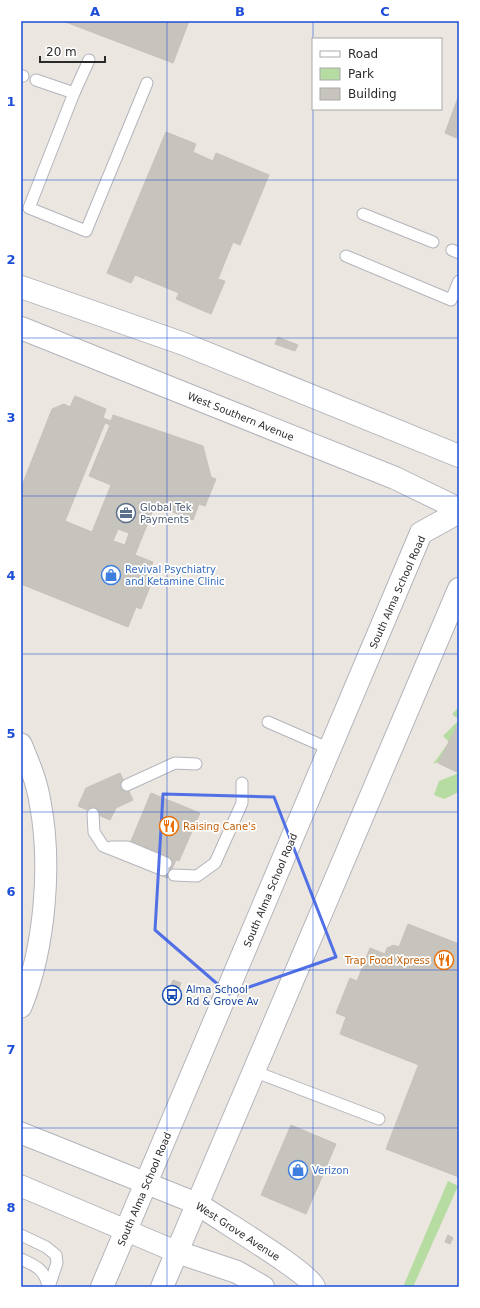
<svg xmlns="http://www.w3.org/2000/svg" width="480" height="1308" font-family="'DejaVu Sans',sans-serif">
  <style>
    .green { fill: #b7dca2 }
    .building { fill: #c7c4bd; stroke: #c7c2b9; fill-rule: evenodd }
    .lines { fill: none; stroke-linecap: round; stroke-linejoin: round }
    .service-casing { stroke: #b3b5bd; stroke-width: 13 }
    .minor-casing { stroke: #b3b5bd; stroke-width: 23 }
    .tertiary-casing { stroke: #b3b5bd; stroke-width: 24 }
    .secondary-casing { stroke: #b3b5bd; stroke-width: 24 }
    .service { stroke: #fff; stroke-width: 11 }
    .minor { stroke: #fff; stroke-width: 21 }
    .tertiary { stroke: #fff; stroke-width: 22 }
    .secondary { stroke: #fff; stroke-width: 22 }
    .marked { fill: none; stroke: #5270e6; stroke-width: 3; stroke-linejoin: round }
    .grid { fill: none; stroke: #1d4ed8; stroke-width: 1; stroke-opacity: 0.55 }
    .labels { text-anchor: middle; stroke-width: 3.5; stroke-linejoin: round; paint-order: stroke }
    .street-label { font-size: 10px; fill: #2b2b2b; stroke: #fff }
    .service-label { font-size: 10px; fill: #4e5e75; stroke: #fff; text-anchor: start }
    .shop-label { font-size: 10px; fill: #366cbe; stroke: #fff; text-anchor: start }
    .food-label { font-size: 10px; fill: #c56008; stroke: #fff; text-anchor: start }
    .transit-label { font-size: 10px; fill: #164399; stroke: #fff; text-anchor: start }
    .neatline { fill: none; stroke: #1d4ed8; stroke-width: 1.5 }
    .grid-label { font-size: 13px; text-anchor: middle; font-weight: bold; fill: #1d4ed8 }
  </style>
  <rect width="100%" height="100%" fill="#ebe6df"/>
  <g class="green">
    <path d="M459,707V754L433,764L449,742L443,736L459,720L452,714Z"/>
    <path d="M459,773V792L444,799L434,795L439,781Z"/>
    <path d="M448,1181L458,1186L413,1287H403Z"/>
  </g>
  <g class="building">
    <path d="M63,21H189L173,63Z"/>
    <path d="M459,95V139L445,133Z"/>
    <path d="M166,132L196,144L193,152L213,161L216,153L269,175L240,245L233,242L218,279L225,281L211,314L176,299L179,293L135,275L131,283L107,273Z"/>
    <path d="M278,337L298,345L295,351L275,344Z"/>
    <path d="M75,396L106,409L103,418L111,421L113,415L203,446L211,477L216,479L205,506L199,504L193,520L155,505L135,555L153,562L145,582L151,584L141,609L136,607L128,627L21,584V488L52,409L64,404L70,407ZM105,423L110,425L89,476L111,485L92,532L65,521ZM118,529L129,533L125,545L113,541Z"/>
    <path d="M459,722V773L438,763Z"/>
    <path d="M120,773L133,800L116,808L110,820L78,806L86,788Z"/>
    <path d="M151,793L200,813L179,861L131,841Z"/>
    <path d="M166,856L176,860L168,878L159,875Z"/>
    <path d="M408,924L459,944V960L419,1065L340,1034L346,1017L336,1013L350,978L357,981L370,948L385,954L387,948L394,945L399,947Z"/>
    <path d="M459,960V1177L386,1149Z"/>
    <path d="M173,980L181,983L174,1000L166,997Z"/>
    <path d="M291,1125L336,1144L306,1214L261,1195Z"/>
    <path d="M448,1235L453,1238L450,1244L445,1242Z"/>
  </g>
  <g class="lines">
    <defs>
      <g id="service">
        <path d="M89,60L74,93L29,208L86,231L147,83"/>
        <path d="M21,76H23"/>
        <path d="M36,80L74,93"/>
        <path d="M363,214L433,242"/>
        <path d="M452,250L459,253"/>
        <path d="M346,256L451,300L459,281"/>
        <path d="M268,722L330,749"/>
        <path d="M127,785L175,763L196,764"/>
        <path d="M93,814L94,832L103,846L163,870"/>
        <path d="M111,847H128L166,863"/>
        <path d="M174,875L197,876L215,863L242,803V783"/>
        <path d="M253,1071L379,1119"/>
        <path d="M21,1235L46,1247L56,1255L57,1263L49,1287"/>
        <path d="M21,1259C36,1266 45,1269 48,1287"/>
      </g>
      <g id="minor">
        <path d="M21,744C29,763 37,782 40,802C52,864 45,948 21,1007"/>
        <path d="M21,1133L198,1204"/>
        <path d="M21,1186L177,1252"/>
      </g>
      <g id="tertiary">
        <path d="M198,1204C217,1218 309,1272 314,1287"/>
        <path d="M177,1252L237,1272L263,1287"/>
      </g>
      <g id="secondary">
        <path d="M21,287L184,344L459,456"/>
        <path d="M21,328L395,478L459,509"/>
        <path d="M102,1287L421,533L459,512"/>
        <path d="M162,1287L459,589"/>
      </g>
    </defs>
    <use href="#service" class="service-casing"/>
    <use href="#minor" class="minor-casing"/>
    <use href="#tertiary" class="tertiary-casing"/>
    <use href="#secondary" class="secondary-casing"/>
    <use href="#service" class="service"/>
    <use href="#minor" class="minor"/>
    <use href="#tertiary" class="tertiary"/>
    <use href="#secondary" class="secondary"/>
  </g>
  <path class="marked" d="M163,794L274,797L336,957L229,994L155,930Z"/>
  <path class="grid" d="M167,21V1287M313,21V1287M21,180H459M21,338H459M21,496H459M21,654H459M21,812H459M21,970H459M21,1128H459"/>
  <defs>
    <symbol id="office-ring" viewBox="-11 -11 22 22"><circle r="9.5" fill="#fff" stroke="#5c6f8a" stroke-width="1.5"/><path d="M-6-3h4V-5.5h4V-3h4V5H-6ZM-1-4.5V-3h2v-1.5ZM-6 0V1H6V0Z" fill="#5c6f8a"/></symbol>
    <symbol id="shop-ring" viewBox="-11 -11 22 22"><circle r="9.5" fill="#fff" stroke="#3f7fe0" stroke-width="1.5"/><path d="M-5-2.5h2.3a2.7 3.5 0 0 1 5.4 0H5L5.5 6h-11ZM-1.5-2.5h3a1.5 2.3 0 0 0-3 0Z" fill="#3f7fe0"/></symbol>
    <symbol id="restaurant-ring" viewBox="-11 -11 22 22"><circle r="9.5" fill="#fff" stroke="#e8710a" stroke-width="1.5"/><path d="M-5-6h1v4h1v-4h1v4h1v-4h1v5L-1.5 .5V6h-2V.5L-5-1ZM5-6V6H3V1.5H1.5Q1.5-4 5-6Z" fill="#e8710a"/></symbol>
    <symbol id="bus-ring" viewBox="-11 -11 22 22"><circle r="9.5" fill="#fff" stroke="#1a4fb4" stroke-width="1.5"/><path d="M-5-6H5V4H4V6H2V4H-2V6H-4V4H-5ZM-3.5-4V0h7V-4ZM-3.5 1.2v1.5H-2V1.2ZM2 1.2v1.5H3.5V1.2Z" fill="#1a4fb4"/></symbol>
  </defs>
  <g fill-rule="evenodd">
    <use href="#office-ring" x="115" y="502" width="22" height="22"/>
    <use href="#shop-ring" x="100" y="564" width="22" height="22"/>
    <use href="#restaurant-ring" x="158" y="815" width="22" height="22"/>
    <use href="#restaurant-ring" x="433" y="949" width="22" height="22"/>
    <use href="#bus-ring" x="161" y="984" width="22" height="22"/>
    <use href="#shop-ring" x="287" y="1159" width="22" height="22"/>
  </g>
  <g class="labels">
    <g class="street-label">
      <text transform="translate(241 416) rotate(22)" y="4">West Southern Avenue</text>
      <text transform="translate(397 592) rotate(-66)" y="4">South Alma School Road</text>
      <text transform="translate(270 890) rotate(-67)" y="4">South Alma School Road</text>
      <text transform="translate(144 1189) rotate(-67)" y="4">South Alma School Road</text>
      <text transform="translate(238 1231) rotate(33)" y="4">West Grove Avenue</text>
    </g>
    <g class="service-label">
      <text x="140" y="511">Global Tek<tspan x="140" dy="12">Payments</tspan></text>
    </g>
    <g class="shop-label">
      <text x="125" y="573">Revival Psychiatry<tspan x="125" dy="12">and Ketamine Clinic</tspan></text>
      <text x="312" y="1174">Verizon</text>
    </g>
    <g class="food-label">
      <text x="183" y="830">Raising Cane's</text>
      <text x="430" y="964" text-anchor="end">Trap Food Xpress</text>
    </g>
    <g class="transit-label">
      <text x="186" y="993">Alma School<tspan x="186" dy="12">Rd &amp; Grove Av</tspan></text>
    </g>
  </g>
  <rect width="480" height="1308" fill="none" stroke="#ffffff" stroke-width="44"/>
  <rect x="312" y="38" width="130" height="72" fill="#ffffff" stroke="#aaaaaa"/>
  <rect x="320" y="51" width="20" height="6" fill="#ffffff" stroke="#aaaaaa"/>
  <text x="348" y="58" font-size="12" fill="#2b2b2b">Road</text>
  <rect x="320" y="68" width="20" height="12" fill="#b7dca2" stroke="#aaaaaa"/>
  <text x="348" y="78" font-size="12" fill="#2b2b2b">Park</text>
  <rect x="320" y="88" width="20" height="12" fill="#c7c4bd" stroke="#aaaaaa"/>
  <text x="348" y="98" font-size="12" fill="#2b2b2b">Building</text>
  <path d="M40 56v6h65v-6" fill="none" stroke="#2b2b2b" stroke-width="2"/>
  <text x="46" y="56" font-size="12" fill="#2b2b2b" stroke="#ffffff" stroke-width="3" paint-order="stroke">20 m</text>
  <rect x="22" y="22" width="436" height="1264" class="neatline"/>
  <g class="grid-label">
    <text x="95" y="16">A</text>
    <text x="240" y="16">B</text>
    <text x="385" y="16">C</text>
    <text x="11" y="106">1</text>
    <text x="11" y="264">2</text>
    <text x="11" y="422">3</text>
    <text x="11" y="580">4</text>
    <text x="11" y="738">5</text>
    <text x="11" y="896">6</text>
    <text x="11" y="1054">7</text>
    <text x="11" y="1212">8</text>
  </g>
</svg>
